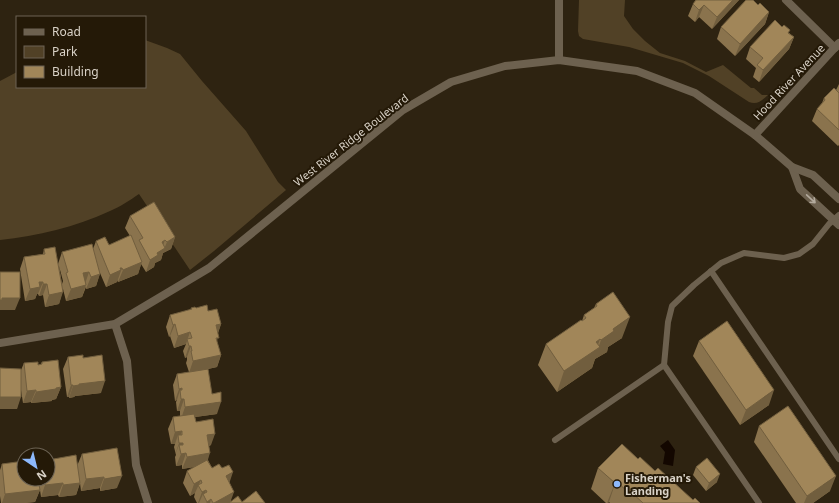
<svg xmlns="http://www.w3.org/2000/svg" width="839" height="503" font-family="'Noto Sans',sans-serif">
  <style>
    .green { fill: #514126 }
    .water { fill: #130700 }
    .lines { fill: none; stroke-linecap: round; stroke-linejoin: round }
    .service { stroke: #6d614f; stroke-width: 6 }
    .minor { stroke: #6d614f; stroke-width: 8 }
    .wall { fill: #8a734d; fill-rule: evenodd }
    .shaded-wall { fill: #715e3e }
    .building { fill: #a18659; stroke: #715e3e }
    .oneway { stroke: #b3aa9d }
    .poi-dot { fill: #8db9fc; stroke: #241907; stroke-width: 1.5 }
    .labels { text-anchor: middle; stroke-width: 4; stroke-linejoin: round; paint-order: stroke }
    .street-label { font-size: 11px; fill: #d9d2c7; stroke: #241907 }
    .poi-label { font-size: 11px; font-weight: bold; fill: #d9d2c7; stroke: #241907; text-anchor: start }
  </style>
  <rect width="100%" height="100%" fill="#2e2311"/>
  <g class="green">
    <path d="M579,0H625L624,16L633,29L645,41L660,53L685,61L706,72L723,65L751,88H754L762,95H768C762,100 758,105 749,102L709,76L683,63L629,47L583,39L579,36L578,31Z"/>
    <path d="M145,40L167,48L180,54L202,81L246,131L278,182L286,190L214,251L190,270L139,194C130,200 120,207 110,211C75,227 38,236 0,240V81L17,72V87H145Z"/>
  </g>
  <path class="water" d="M668,440L675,450L673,466L663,464L665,452L660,446Z"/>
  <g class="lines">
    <g class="service">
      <path d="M711,271L839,459"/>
      <path d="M664,365L668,322L672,306L694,285L721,263L744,253L784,258L799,254L813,244L829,224L839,215"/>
      <path d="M555,440L664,365L759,503"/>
    </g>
    <g class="minor">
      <path d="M559,0V60"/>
      <path d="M786,0L835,48"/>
      <path d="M755,135L839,43"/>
      <path d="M792,167L800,189L839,225"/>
      <path d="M115,324L127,361L136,465L148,503"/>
      <path d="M0,343L115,324L209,268L403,110L451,82L505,66L559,60L637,71L695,93L755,135L792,167L813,175L839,199"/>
    </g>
  </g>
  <g class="wall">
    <path d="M696,0H739L738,1L712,29L699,17L695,22L688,16L693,4Z"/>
    <path d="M758,5L769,12L765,24L735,56L717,39L721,27Z"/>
    <path d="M789,33L794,37L789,49L759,82L753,77L756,68L746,59L750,47Z"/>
    <path d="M839,84V145L838,146L812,121L817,109L822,103L824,98L836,90Z"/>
    <path d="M130,216L175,237L171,249L163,253L161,260L155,263L154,267L146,272L141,264L138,274L118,282L117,280V282L106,287L100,273L96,286L86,289V287L82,297L66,301L63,289L59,304L45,307L43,295L39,296L38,294H37L35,299L25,301L20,269L24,257L43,254L44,249L58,264L62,252L93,249L96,241L109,245L130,236L125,228ZM59,266L63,281L62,284Z"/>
    <path d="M596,304L622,338L608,347L607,352L595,359L592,368L557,392L538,365L546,344L582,321L584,315L594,308Z"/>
    <path d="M191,308L208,311L221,324L218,333L217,342L221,355L217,367L199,371L212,394L217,414L195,417L196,422L211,445L209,446L208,460L212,468L229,482L231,502L265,503H197L194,497L195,493L190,496L183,483L187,471L194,467L182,469V465L176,466L175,457L176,455L174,447L175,444H171L168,429L173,417L180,416V411H177L176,402L177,400L175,401L173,385L177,374L189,372L186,363L187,360V357L185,358L183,351L186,344L174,348L170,336L169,337L166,327L170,315L190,310Z"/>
    <path d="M699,341L769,405L740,425L693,356Z"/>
    <path d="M68,357L83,358L101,393L75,396L74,397L69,398V397H67L63,369Z"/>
    <path d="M42,362L61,387L56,399L52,400V401L31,403V402L23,403L21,390L17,409L21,370L24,363L38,365L41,364Z"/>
    <path d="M759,426L830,491L813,503H796L754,442Z"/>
    <path d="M25,452L36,455H24V479H48L77,466L82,454L117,488L100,491V488L81,491L80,483L76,495L59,497L58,495L41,497L40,490L35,502L24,503H1L0,496V470L2,464L22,462Z"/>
    <path d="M638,459L655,471L693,500L700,503H610L609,502L608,503H606L591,489L598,468Z"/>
    <path d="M696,467L717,482L706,491L693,475Z"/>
  </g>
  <g class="shaded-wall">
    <path d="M733,0H739L738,1L712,29L717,17Z"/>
    <path d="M704,5L699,17L695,22L699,10Z"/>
    <path d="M769,12L765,24L735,56L740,44Z"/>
    <path d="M794,37L789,49L759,82L763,70Z"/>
    <path d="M175,237L171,249L163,253L161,260L155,263L154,267L146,272L150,260L162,242L165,240L161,250L164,249L167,242Z"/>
    <path d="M142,262L138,274L118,282L123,270Z"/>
    <path d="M120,268H122L117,282L106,287L110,275Z"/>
    <path d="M89,272L85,284L83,273Z"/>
    <path d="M100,274L96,286L86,289L91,277Z"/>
    <path d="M39,282H43L38,294H37L35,299L25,301L30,289Z"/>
    <path d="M43,284H47L43,295L39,296Z"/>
    <path d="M86,285L82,297L66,301L71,289Z"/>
    <path d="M63,292L59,304L45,307L49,295Z"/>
    <path d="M2,298H20L15,310H0V300Z"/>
    <path d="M630,317L622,338L608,347L607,352L595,359L592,368L557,392L564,371L596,342L600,339L596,350L598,349L601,340L613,329Z"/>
    <path d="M175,324L170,336L169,337L173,325Z"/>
    <path d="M221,324L217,336L216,325Z"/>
    <path d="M190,332L186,344L174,348L178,336Z"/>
    <path d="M189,346H191L187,357L185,358Z"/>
    <path d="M221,355L217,367L189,373L193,361Z"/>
    <path d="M105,381L101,393L75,396L74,397L69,398L73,386L79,384Z"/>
    <path d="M71,385H73L69,397H67Z"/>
    <path d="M61,387L56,399L52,400V401L31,403L36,392Z"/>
    <path d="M182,388L180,392V390L177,400L175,401L179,389Z"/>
    <path d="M36,390L31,402L23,403L27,391Z"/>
    <path d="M774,390L769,405L740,425L746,410Z"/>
    <path d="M0,397H21L17,409H0Z"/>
    <path d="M181,399H184L180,411H177Z"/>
    <path d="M221,402L217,414L181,419L185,407Z"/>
    <path d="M182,431L179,439L178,435L175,444H171L175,432Z"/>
    <path d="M215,434L211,445L203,447L207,435Z"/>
    <path d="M179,443H183L180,451L179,445L175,455Z"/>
    <path d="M186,453L182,465L176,466L181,454Z"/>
    <path d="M210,453L206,465L182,469L187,457Z"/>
    <path d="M233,472L229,484L226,476Z"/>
    <path d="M720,474L717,482L706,491L709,483Z"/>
    <path d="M122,476L117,488L100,491L104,479Z"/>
    <path d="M836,476L830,491L813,503H804L807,496Z"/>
    <path d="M104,477L100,488L81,491L86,479Z"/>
    <path d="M201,480L195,493L190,496L194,484Z"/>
    <path d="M616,481L609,502L607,503L615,483Z"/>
    <path d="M63,483L58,495L41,497L45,485Z"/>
    <path d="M80,483L76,495L59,497L63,485Z"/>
    <path d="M40,490L35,502L24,503H2L5,494Z"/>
    <path d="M206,490L204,496L203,494L199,503H198L202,492Z"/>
    <path d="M234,492L230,503H214Z"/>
    <path d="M211,499L210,503H206L207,502Z"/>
  </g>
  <g class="building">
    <path d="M696,0H733L717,17L704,5L699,10L693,4Z"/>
    <path d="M746,0H753L758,5L760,3L769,12L740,44L721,27Z"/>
    <path d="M775,20L782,27L784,25L790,30L788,33L794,37L763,70L757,65L763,58L750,47Z"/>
    <path d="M834,88L839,93V130L817,109L825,100L824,98Z"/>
    <path d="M154,202L175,237L167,242L165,240L162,242L165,248L157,253L158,255L150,260L139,240L143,238L130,216Z"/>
    <path d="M131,235L142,262L123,270L122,268H120L121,270L110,275L96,241L105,237L109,245Z"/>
    <path d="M92,244L100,274L91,277L89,272L83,273L86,285L71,289L66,273L68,272L62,252Z"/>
    <path d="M55,247L63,292L49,295L47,284H43V282H39L40,287L30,289L24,257L45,254L44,249Z"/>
    <path d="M0,272H20V298H2V300H0Z"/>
    <path d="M613,292L630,317L613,329L614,331L601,340L600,339L596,342L600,347L564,371L546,344L581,320L582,321L586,318L584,315L597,306L596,304Z"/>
    <path d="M207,305L208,311L217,309L221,324L216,325L219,338H216L221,355L193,361L191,351H192L191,346H189L187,339L192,338L190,332L178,336L175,324L173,325L170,315L192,309L191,308L195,307L196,308Z"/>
    <path d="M727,321L774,390L746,410L699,341Z"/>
    <path d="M83,355V358L102,355L105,381L79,384V385L73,386V385H71L68,357Z"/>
    <path d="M58,360L61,387L56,388V389L36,392V390L27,391L24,363L38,362V365L42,364V362Z"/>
    <path d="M0,368L21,369V397H0Z"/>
    <path d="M208,369L212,394L221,392V402L185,407L184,399H181L180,390H182V388L179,389L177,374Z"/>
    <path d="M788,406L836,476L807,496L759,426Z"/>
    <path d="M194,414L196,422L213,419L215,434L207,435L210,453L187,457L186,453L181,454L179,445H183V443H179L178,435H182V431L175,432L173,417Z"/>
    <path d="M622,444L638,459L640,457L655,471L658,468L693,500L695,498L700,503H643L630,491L629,493L616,481L615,483L598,468Z"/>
    <path d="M117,448L122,476L104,479V477L86,479L82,454Z"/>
    <path d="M35,451L36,455H25V452Z"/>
    <path d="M76,455L80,483L63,485V483L45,485L44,479H48V460Z"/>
    <path d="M707,458L720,474L709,483L696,467Z"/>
    <path d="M207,460L212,468L219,464L222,468L229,465L233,472L226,476L234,492L214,503H213L211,499L207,502L203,494L207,492L206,490L202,492L198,485L202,483L201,480L194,484L187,471Z"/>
    <path d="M24,461V479H38L40,490L5,494L2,464Z"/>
    <path d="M256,491L265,503H229L238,496L242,502Z"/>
  </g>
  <defs><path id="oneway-shaft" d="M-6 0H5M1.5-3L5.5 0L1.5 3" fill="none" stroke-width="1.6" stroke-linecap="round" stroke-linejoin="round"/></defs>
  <use class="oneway" href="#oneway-shaft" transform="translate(811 199) rotate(43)"/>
  <circle class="poi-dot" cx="617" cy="484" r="4"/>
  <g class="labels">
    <g class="street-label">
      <text transform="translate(789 82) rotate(-47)" y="4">Hood River Avenue</text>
      <text transform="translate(351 140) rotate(-38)" y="4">West River Ridge Boulevard</text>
    </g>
    <g class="poi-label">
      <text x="625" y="482">Fisherman's<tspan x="625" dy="13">Landing</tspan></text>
    </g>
  </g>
  <rect x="16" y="16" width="130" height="72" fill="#241907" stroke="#6c6354"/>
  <rect x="24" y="29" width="20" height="6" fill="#6d614f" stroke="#6c6354"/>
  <text x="52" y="36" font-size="12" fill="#d9d2c7">Road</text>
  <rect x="24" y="46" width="20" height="12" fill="#514126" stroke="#6c6354"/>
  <text x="52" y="56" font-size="12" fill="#d9d2c7">Park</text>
  <rect x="24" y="66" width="20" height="12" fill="#a18659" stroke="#6c6354"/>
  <text x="52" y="76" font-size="12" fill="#d9d2c7">Building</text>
  <g transform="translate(36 467) rotate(145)"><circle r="19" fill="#241907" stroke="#6c6354"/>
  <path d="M0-3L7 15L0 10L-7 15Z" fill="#8db9fc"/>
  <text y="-6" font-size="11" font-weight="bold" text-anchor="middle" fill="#d9d2c7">N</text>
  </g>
</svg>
